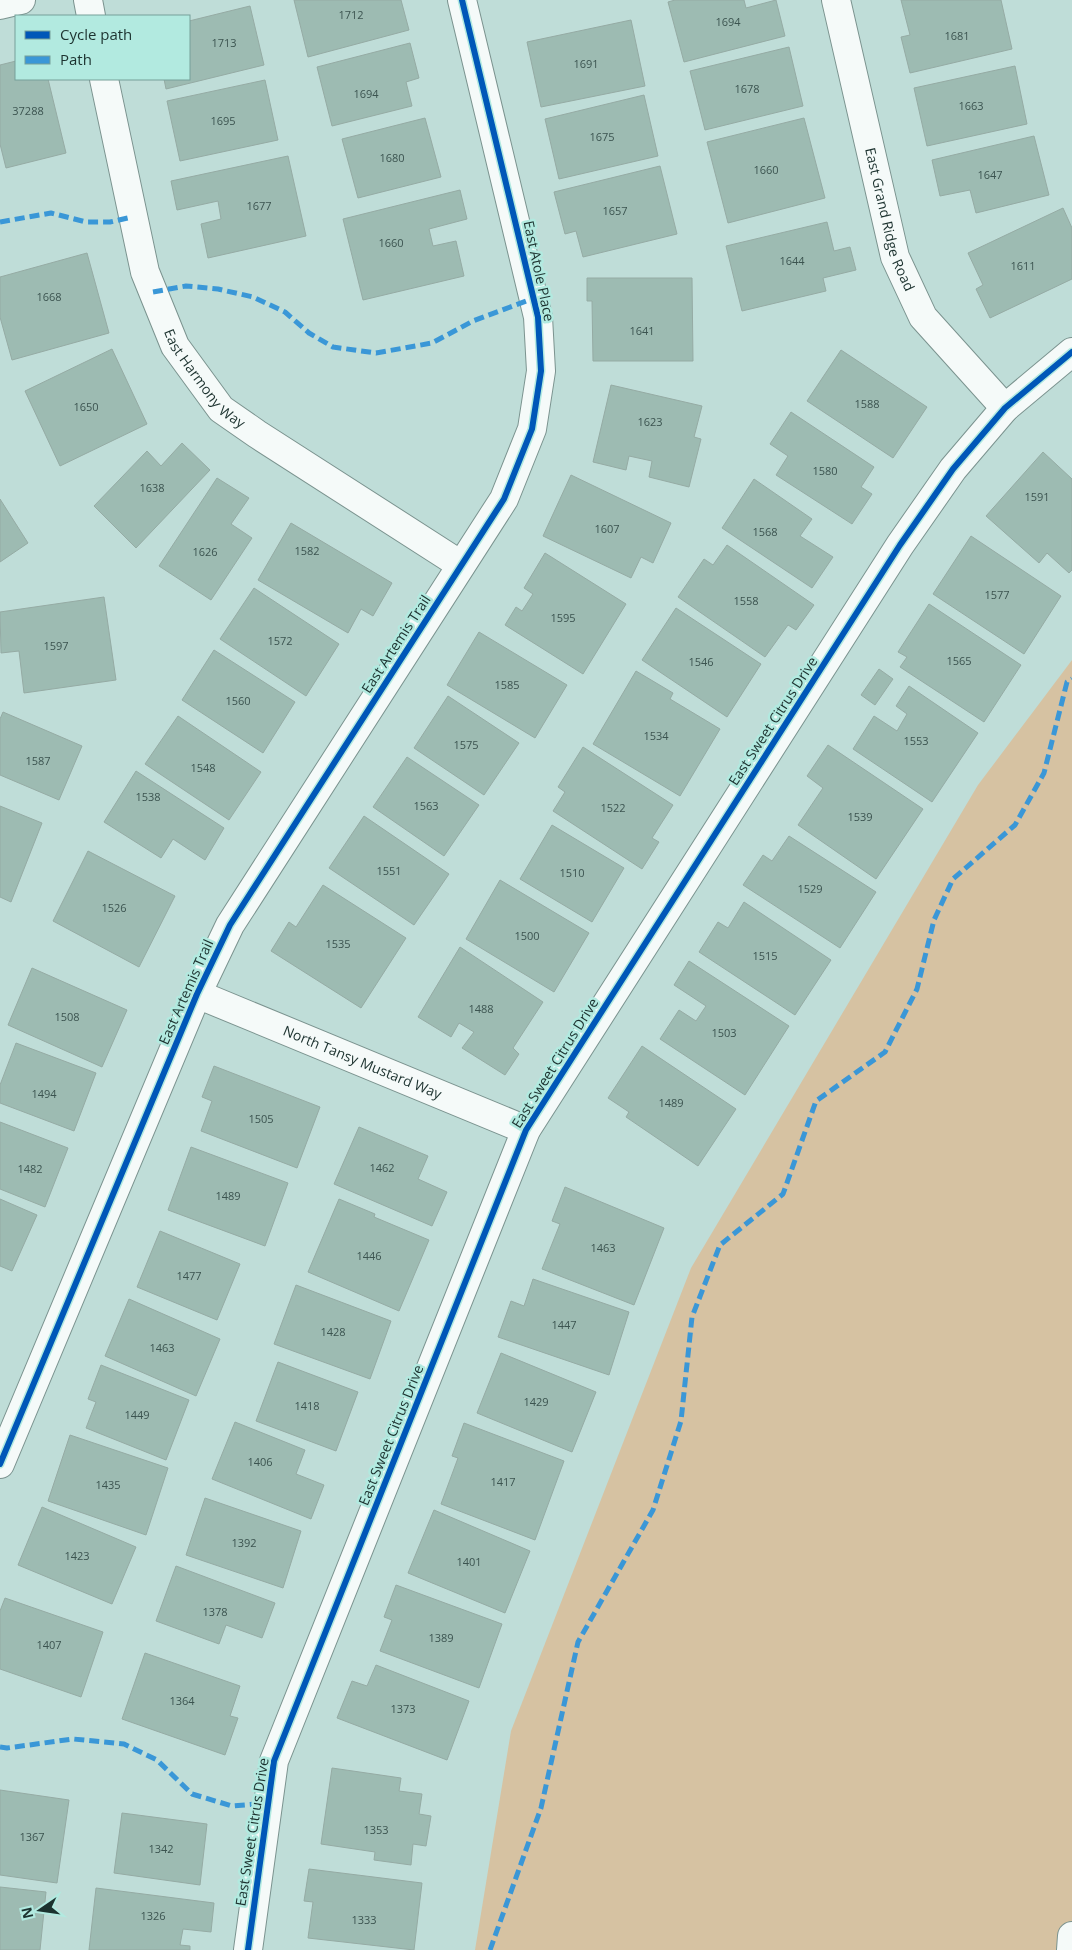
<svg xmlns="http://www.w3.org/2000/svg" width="1072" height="1950" font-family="'Open Sans',sans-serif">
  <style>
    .green { fill: #d6c2a2 }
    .building { fill: #9dbbb2; stroke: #95aba4 }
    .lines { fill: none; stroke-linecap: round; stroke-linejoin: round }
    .minor-casing { stroke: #7b938f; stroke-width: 30 }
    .minor { stroke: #f5faf9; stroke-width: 28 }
    .quiet { stroke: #3a97d7; stroke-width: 5; stroke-dasharray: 10 5; stroke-linecap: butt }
    .cycleway-casing { stroke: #b2eae0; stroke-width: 9 }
    .cycleway { stroke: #0057b8; stroke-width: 6 }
    .labels { text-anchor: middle; stroke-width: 5; stroke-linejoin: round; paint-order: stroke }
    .number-label { font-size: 11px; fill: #3c5450 }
    .street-label { font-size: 14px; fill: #1c322f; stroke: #b2eae0 }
  </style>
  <rect width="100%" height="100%" fill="#bfddd8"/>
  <path class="green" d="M1072,660V1950H475L511,1731L691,1268L978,785Z"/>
  <g class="building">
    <path d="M294,0H401L409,30L308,57Z"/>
    <path d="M675,0H744L746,8L776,0L785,36L684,62L668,2Z"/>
    <path d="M901,0H1001L1012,49L910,73L901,37L910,35Z"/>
    <path d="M250,6L264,65L166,89L164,79H189V21Z"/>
    <path d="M631,20L645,86L541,107L527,42Z"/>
    <path d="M410,43L419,78L406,82L412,106L332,126L317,67Z"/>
    <path d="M789,47L803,106L705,130L690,71Z"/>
    <path d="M16,61V79H48L66,153L6,168L0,144V65Z"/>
    <path d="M1015,66L1027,124L927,146L914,88Z"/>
    <path d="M265,80L278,140L180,161L167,101Z"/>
    <path d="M644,95L658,156L559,179L545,119Z"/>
    <path d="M425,118L441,177L358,198L342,139Z"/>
    <path d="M804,118L825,198L728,223L707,142Z"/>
    <path d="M1034,136L1049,195L976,213L970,190L940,196L932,160Z"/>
    <path d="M288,156L306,236L208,258L201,224L221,219L218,201L177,210L171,181Z"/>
    <path d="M660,166L677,234L583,257L576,231L565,234L554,192Z"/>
    <path d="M460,190L467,219L429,229L433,246L456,241L464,276L363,300L343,219Z"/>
    <path d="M1063,208L1072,228V279L990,318L976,289L983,285L968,253Z"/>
    <path d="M827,222L834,251L850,247L856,270L823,278L826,291L742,311L726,246Z"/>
    <path d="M87,253L109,333L12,360L0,317V277Z"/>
    <path d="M587,278H692L693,361H593L592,301H587Z"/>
    <path d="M112,349L147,424L60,466L25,391Z"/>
    <path d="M841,350L927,407L893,458L807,401Z"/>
    <path d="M611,385L702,406L694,437L701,439L689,487L649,477L652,461L629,456L626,470L593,462Z"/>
    <path d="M791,412L874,467L861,487L872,494L852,524L776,475L788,456L770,444Z"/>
    <path d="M182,443L210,470L136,548L94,506L147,451L161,466Z"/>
    <path d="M1043,452L1072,479V570L1069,573L1047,553L1039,563L986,516Z"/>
    <path d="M571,475L671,523L653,563L641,557L631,578L543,536Z"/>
    <path d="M217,478L249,498L231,524L252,538L211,600L159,566Z"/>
    <path d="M754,479L812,519L800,536L833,557L812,588L722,528Z"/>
    <path d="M0,499L28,543L0,562Z"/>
    <path d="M291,523L392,583L373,616L361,609L348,633L258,580Z"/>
    <path d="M971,536L1061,596L1024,654L933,594Z"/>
    <path d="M727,545L814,605L796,630L788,625L765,657L678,597L704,559L713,565Z"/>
    <path d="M545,553L626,604L583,674L505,625L516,607L522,611L533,594L524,588Z"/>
    <path d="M254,588L339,644L306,696L220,639Z"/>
    <path d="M104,597L116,680L24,693L19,651L1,653L0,612Z"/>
    <path d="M929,604L1021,665L984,722L900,667L907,657L898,652Z"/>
    <path d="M676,608L761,664L727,717L642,660Z"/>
    <path d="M479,632L567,685L535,738L447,685Z"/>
    <path d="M214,650L295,702L263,753L182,700Z"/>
    <path d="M879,669L893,679L875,705L861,695Z"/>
    <path d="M636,671L673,693L670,699L720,729L680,796L593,744Z"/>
    <path d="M909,686L978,733L932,802L853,749L874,716L897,731L907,714L896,706Z"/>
    <path d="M448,696L519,743L484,795L414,748Z"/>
    <path d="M3,712L82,746L59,800L0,775V719Z"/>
    <path d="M178,716L261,772L229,820L145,764Z"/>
    <path d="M828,745L923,809L876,879L798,825L823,788L807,776Z"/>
    <path d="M583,747L673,805L652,838L659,842L642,869L553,811L565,792L558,787Z"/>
    <path d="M407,757L479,805L444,856L373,807Z"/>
    <path d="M136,771L224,828L205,860L173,839L161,858L104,822Z"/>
    <path d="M0,806L42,823L11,902L0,897Z"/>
    <path d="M364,816L449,874L414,925L329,868Z"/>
    <path d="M552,825L624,868L592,922L520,879Z"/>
    <path d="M789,836L876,892L840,948L743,885L763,855L772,861Z"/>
    <path d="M88,851L175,896L139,967L53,921Z"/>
    <path d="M500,880L589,933L554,992L466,939Z"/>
    <path d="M323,885L406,938L361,1008L271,951L289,922L296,927Z"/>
    <path d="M744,902L831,960L795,1015L699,952L718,922L728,928Z"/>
    <path d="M460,947L543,1002L513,1048L519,1054L505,1075L462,1048L474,1032L459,1023L451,1037L418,1017Z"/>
    <path d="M689,961L789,1026L745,1095L660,1039L679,1010L696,1021L706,1006L674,985Z"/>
    <path d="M32,968L127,1010L102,1067L8,1025Z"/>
    <path d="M16,1043L96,1073L74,1131L0,1103V1085Z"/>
    <path d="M642,1046L736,1109L698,1166L626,1117L629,1112L608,1098Z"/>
    <path d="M214,1066L320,1107L297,1168L201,1131L212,1101L202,1097Z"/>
    <path d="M0,1122L68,1148L45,1207L0,1189Z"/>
    <path d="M359,1127L428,1156L418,1179L447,1192L432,1226L334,1184Z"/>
    <path d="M191,1147L288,1183L265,1246L168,1210Z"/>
    <path d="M565,1187L664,1228L634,1305L542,1269L560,1224L552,1221Z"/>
    <path d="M0,1199L37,1215L12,1271L0,1266Z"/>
    <path d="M339,1199L375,1214L374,1217L429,1240L399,1311L308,1272Z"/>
    <path d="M160,1231L240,1264L217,1320L137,1287Z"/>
    <path d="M533,1279L629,1312L609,1375L498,1337L511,1301L524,1306Z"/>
    <path d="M296,1285L391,1321L370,1379L274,1344Z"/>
    <path d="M129,1299L220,1339L196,1396L105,1356Z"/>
    <path d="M501,1353L596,1392L572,1452L477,1413Z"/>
    <path d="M278,1362L358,1392L336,1451L256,1421Z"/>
    <path d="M101,1365L189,1400L166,1460L86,1428L96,1402L88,1399Z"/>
    <path d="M235,1422L305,1450L296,1474L324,1485L311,1519L212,1479Z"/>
    <path d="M464,1423L564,1461L535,1540L441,1504L458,1458L452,1456Z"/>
    <path d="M70,1435L168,1468L146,1535L48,1501Z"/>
    <path d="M205,1498L301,1531L283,1588L186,1555Z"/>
    <path d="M42,1507L136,1547L112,1604L18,1565Z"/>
    <path d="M434,1510L530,1551L505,1613L408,1573Z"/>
    <path d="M176,1566L275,1603L262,1638L226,1625L219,1644L156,1621Z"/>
    <path d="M396,1585L502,1624L479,1688L380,1651L392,1620L384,1617Z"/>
    <path d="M5,1598L103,1632L81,1697L0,1669V1611Z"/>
    <path d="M145,1653L240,1686L230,1716L238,1718L225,1755L122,1719Z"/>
    <path d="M376,1665L469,1701L447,1760L337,1718L352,1681L367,1686Z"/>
    <path d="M332,1768L401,1778L399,1791L422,1794L419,1814L431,1816L426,1846L413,1844L411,1865L374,1860L375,1852L321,1844Z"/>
    <path d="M0,1790L69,1800L57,1883L0,1875Z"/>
    <path d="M122,1813L207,1824L200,1885L114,1873Z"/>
    <path d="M309,1869L422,1883L414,1950L308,1938L313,1902L304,1901Z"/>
    <path d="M0,1887L46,1892L40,1950H0Z"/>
    <path d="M96,1888L214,1903L211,1932L183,1929L180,1945L190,1946V1950H89Z"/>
  </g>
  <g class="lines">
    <defs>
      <g id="minor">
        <path d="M88,0L91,16"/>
        <path id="s1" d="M836,0L895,257L923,317L1005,408"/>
        <path d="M0,5L21,0"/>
        <path id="s2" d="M104,79L145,272L175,346L221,409L257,434L461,565"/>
        <path id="s3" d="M197,994L526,1130"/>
        <path d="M0,1464L197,994L230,925L504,499L532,429L541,371L538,317L462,0"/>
        <path d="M248,1950L274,1761L526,1130L900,545L953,469L1005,408L1072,352"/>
        <path d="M1071,1950L1072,1936"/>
      </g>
    </defs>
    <use href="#minor" class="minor-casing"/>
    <use href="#minor" class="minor"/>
    <g class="quiet">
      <path d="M0,222L51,213L86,222H110L132,217"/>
      <path d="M153,292L186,286L218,289L253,297L285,312L309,333L333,347L376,353L432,343L473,321L534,298"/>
      <path d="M0,1747L7,1748L73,1739L124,1744L157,1760L192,1794L232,1806L268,1803"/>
      <path d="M490,1950L541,1808L578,1642L653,1510L681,1421L692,1317L720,1245L783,1194L816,1101L885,1052L917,989L934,920L953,879L1015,825L1044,773L1067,682L1072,679"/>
    </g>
    <defs>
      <g id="cycleway">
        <path d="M0,1464L197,994L230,925L504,499L532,429L541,371L538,317L462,0"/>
        <path d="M248,1950L274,1761L526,1130L900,545L953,469L1005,408L1072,352"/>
      </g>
    </defs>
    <use href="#cycleway" class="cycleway-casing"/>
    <use href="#cycleway" class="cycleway"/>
  </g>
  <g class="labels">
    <g class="number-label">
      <text x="351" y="19">1712</text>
      <text x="728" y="26">1694</text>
      <text x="957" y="40">1681</text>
      <text x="224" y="47">1713</text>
      <text x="586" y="68">1691</text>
      <text x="747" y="93">1678</text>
      <text x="366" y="98">1694</text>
      <text x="971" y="110">1663</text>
      <text x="28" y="115">37288</text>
      <text x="223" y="125">1695</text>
      <text x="602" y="141">1675</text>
      <text x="392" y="162">1680</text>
      <text x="766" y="174">1660</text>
      <text x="990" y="179">1647</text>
      <text x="259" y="210">1677</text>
      <text x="615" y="215">1657</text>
      <text x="391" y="247">1660</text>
      <text x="792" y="265">1644</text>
      <text x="1023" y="270">1611</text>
      <text x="49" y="301">1668</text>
      <text x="642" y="335">1641</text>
      <text x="867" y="408">1588</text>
      <text x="86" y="411">1650</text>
      <text x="650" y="426">1623</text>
      <text x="825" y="475">1580</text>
      <text x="152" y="492">1638</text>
      <text x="1037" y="501">1591</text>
      <text x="607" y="533">1607</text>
      <text x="765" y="536">1568</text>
      <text x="307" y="555">1582</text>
      <text x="205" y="556">1626</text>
      <text x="997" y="599">1577</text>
      <text x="746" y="605">1558</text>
      <text x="563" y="622">1595</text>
      <text x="280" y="645">1572</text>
      <text x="56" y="650">1597</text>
      <text x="959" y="665">1565</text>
      <text x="701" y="666">1546</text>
      <text x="507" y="689">1585</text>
      <text x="238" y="705">1560</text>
      <text x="656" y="740">1534</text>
      <text x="916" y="745">1553</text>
      <text x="466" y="749">1575</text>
      <text x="38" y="765">1587</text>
      <text x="203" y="772">1548</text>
      <text x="148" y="801">1538</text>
      <text x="426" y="810">1563</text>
      <text x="613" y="812">1522</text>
      <text x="860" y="821">1539</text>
      <text x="389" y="875">1551</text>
      <text x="572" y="877">1510</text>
      <text x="810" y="893">1529</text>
      <text x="114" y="912">1526</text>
      <text x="527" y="940">1500</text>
      <text x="338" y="948">1535</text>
      <text x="765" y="960">1515</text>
      <text x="481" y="1013">1488</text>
      <text x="67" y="1021">1508</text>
      <text x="724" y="1037">1503</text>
      <text x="44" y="1098">1494</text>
      <text x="671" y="1107">1489</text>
      <text x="261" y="1123">1505</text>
      <text x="382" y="1172">1462</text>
      <text x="30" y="1173">1482</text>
      <text x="228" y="1200">1489</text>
      <text x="603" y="1252">1463</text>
      <text x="369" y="1260">1446</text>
      <text x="189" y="1280">1477</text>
      <text x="564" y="1329">1447</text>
      <text x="333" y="1336">1428</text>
      <text x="162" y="1352">1463</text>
      <text x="536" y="1406">1429</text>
      <text x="307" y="1410">1418</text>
      <text x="137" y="1419">1449</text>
      <text x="260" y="1466">1406</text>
      <text x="503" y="1486">1417</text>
      <text x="108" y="1489">1435</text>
      <text x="244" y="1547">1392</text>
      <text x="77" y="1560">1423</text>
      <text x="469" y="1566">1401</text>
      <text x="215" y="1616">1378</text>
      <text x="441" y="1642">1389</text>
      <text x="49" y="1649">1407</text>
      <text x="182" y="1705">1364</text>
      <text x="403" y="1713">1373</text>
      <text x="376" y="1834">1353</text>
      <text x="32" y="1841">1367</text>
      <text x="161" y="1853">1342</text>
      <text x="153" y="1920">1326</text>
      <text x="364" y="1924">1333</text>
    </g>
    <g class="street-label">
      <text dy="5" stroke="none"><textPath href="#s1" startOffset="226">East Grand Ridge Road</textPath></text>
      <text transform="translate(539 271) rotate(78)" y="5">East Atole Place</text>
      <text dy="5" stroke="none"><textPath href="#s2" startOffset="321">East Harmony Way</textPath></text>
      <text transform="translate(396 644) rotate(-57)" y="5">East Artemis Trail</text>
      <text transform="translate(773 721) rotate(-57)" y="5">East Sweet Citrus Drive</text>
      <text transform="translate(186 992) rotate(-66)" y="5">East Artemis Trail</text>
      <text dy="5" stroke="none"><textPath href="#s3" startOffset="179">North Tansy Mustard Way</textPath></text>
      <text transform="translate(555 1063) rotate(-58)" y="5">East Sweet Citrus Drive</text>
      <text transform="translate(391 1435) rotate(-68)" y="5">East Sweet Citrus Drive</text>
      <text transform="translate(252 1832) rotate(-81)" y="5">East Sweet Citrus Drive</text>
    </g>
  </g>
  <rect x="15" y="15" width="175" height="65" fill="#b2eae0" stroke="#76a099"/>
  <rect x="25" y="31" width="25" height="8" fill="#0057b8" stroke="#76a099"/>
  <text x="60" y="40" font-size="15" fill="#1c322f">Cycle path</text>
  <rect x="25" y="56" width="25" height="8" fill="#3a97d7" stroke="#76a099"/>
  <text x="60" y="65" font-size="15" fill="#1c322f">Path</text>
  <g transform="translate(40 1910) rotate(257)" stroke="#b2eae0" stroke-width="4" paint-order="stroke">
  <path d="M0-4L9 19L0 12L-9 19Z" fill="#1c322f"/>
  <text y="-8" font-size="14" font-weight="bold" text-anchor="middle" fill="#1c322f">N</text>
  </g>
</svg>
